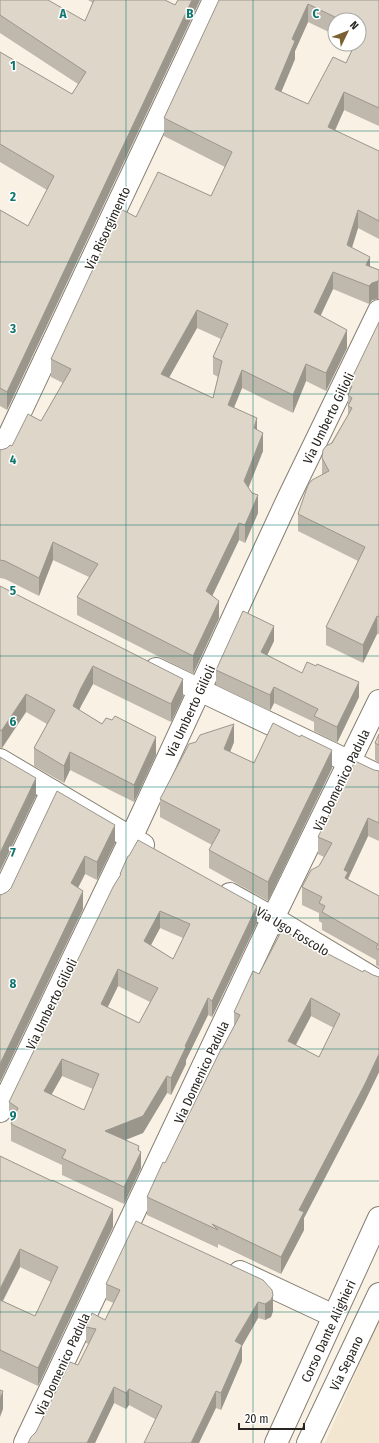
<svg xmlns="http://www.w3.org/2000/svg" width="379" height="1443" font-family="'Fira Sans Condensed',sans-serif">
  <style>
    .built { fill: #f2e6d1 }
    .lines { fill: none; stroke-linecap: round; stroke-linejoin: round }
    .minor-casing { stroke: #857e71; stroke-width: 24 }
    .minor { stroke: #fff; stroke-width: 22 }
    .wall { fill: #bfb8ac; fill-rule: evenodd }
    .shaded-wall { fill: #9b968c }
    .building { fill: #ded6c8; stroke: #9b968c; fill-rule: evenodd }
    .grid { fill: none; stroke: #0f766e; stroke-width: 1; stroke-opacity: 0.55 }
    .labels { text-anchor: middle; stroke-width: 3; stroke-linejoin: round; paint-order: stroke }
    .street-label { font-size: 13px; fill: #292621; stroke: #fff }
    .grid-label { font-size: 13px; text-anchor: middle; font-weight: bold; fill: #0f766e; stroke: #fff; stroke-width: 3; stroke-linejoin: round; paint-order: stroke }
  </style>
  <rect width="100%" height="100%" fill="#f9f1e3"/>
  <path class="built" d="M379,1320V1443H325Z"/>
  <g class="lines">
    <defs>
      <g id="minor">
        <path d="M0,455L214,0"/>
        <path d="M156,669L379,776"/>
        <path d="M0,760L143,845"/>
        <path d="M230,894L273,918L379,982"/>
        <path d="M0,900L52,791"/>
        <path d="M0,1111L131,838L288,499L379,311"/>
        <path d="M240,1272L334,1316"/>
        <path d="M25,1443L273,918L379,701"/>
        <path d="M276,1443L379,1218"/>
        <path d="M308,1443L379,1294"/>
      </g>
    </defs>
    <use href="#minor" class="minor-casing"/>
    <use href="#minor" class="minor"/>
  </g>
  <g class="wall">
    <path d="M0,0L85,21L93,3L88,0H165L175,5L178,0H200L7,410L0,406V210L28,226L47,190L0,162V52L72,94L78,84L0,33Z"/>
    <path d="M219,0H379V126L344,110L335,131L379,151V239L358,228L352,248L370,266L379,270V299H378L372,300L369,304L333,289L320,316L347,348L326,391L306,381L293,413L242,388L234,407L257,430L263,451L248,488L258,513L245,543L239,540L212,596L219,618L193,674L77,615V597L89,577L53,560L39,596L5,579L0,578V449L1,450L12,446L41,421L63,383L51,377V359L136,217L211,196L225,167L164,136V118ZM335,20H359V44H354H355L346,63L308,104L281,92L295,59V51L308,22L335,35ZM197,328L221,339L213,357V374L218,377L213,398L169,377Z"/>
    <path d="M379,322V634H377L363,663L326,645V627L358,561L298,531V514L322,475V458L348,415V395L349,392V384Z"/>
    <path d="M0,586L183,697L171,722L93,684L81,706L79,710L156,755L134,802L70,770L64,783L34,766V748L47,724L26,712L2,748H0Z"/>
    <path d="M274,641L267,655L302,673L359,697L337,743L314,731V722L274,703L270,711L216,685V670Z"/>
    <path d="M379,734V763L375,760V743Z"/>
    <path d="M234,742L230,752L254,763L332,768L268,901L209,868V850L212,845L160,817V799Z"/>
    <path d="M374,770L379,771V841L368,836L348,879L379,896V967L376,965V960L322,930V923L319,921V913L302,905V887L319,866L324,857L318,854V837Z"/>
    <path d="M115,843L97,880L85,874L78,888L83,909L0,1082V894L1,895L7,892L11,888Z"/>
    <path d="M120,874L257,923L212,1017L208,1015L186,1060V1064L171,1095L167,1093L143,1133L125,1140L139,1151L141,1168L124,1204L62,1175V1165L11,1141V1124L12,1121L9,1119V1102L120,876ZM160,928L183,938L173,959L151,945ZM118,986L150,1002L139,1023L107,1008ZM62,1076L93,1089L84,1110L51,1095Z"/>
    <path d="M363,972L379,977V1072L365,1101L304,1218V1230L281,1274L218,1244V1248L147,1215V1197L165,1163L234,1026V1012L259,974ZM311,1016L334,1028L319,1057L296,1045Z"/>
    <path d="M0,1156L113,1227L38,1386L0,1368ZM20,1267L51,1282L35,1316L3,1301Z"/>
    <path d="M263,1280L273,1311L271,1317L265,1320L258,1318L242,1346V1361L221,1410L216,1408L155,1419L129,1405L126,1409L114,1403L95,1443H28L36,1432L78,1365L89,1344L86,1343V1327L105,1320L114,1303L106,1300V1284Z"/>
  </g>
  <g class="shaded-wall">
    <path d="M192,0H200L7,410V392Z"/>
    <path d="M308,4V22L295,51V59L275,107V89L292,39Z"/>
    <path d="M344,92V110L328,145V127Z"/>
    <path d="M358,210V228L347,263V245Z"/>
    <path d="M370,257V274L366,265Z"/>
    <path d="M333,272V289L314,330V312Z"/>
    <path d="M378,281V299L372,300L369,304V286L372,283Z"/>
    <path d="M197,310V328L161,392V374Z"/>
    <path d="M347,330V348L326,391V373Z"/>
    <path d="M306,364V381L293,413V395Z"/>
    <path d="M242,370V388L228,422V405Z"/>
    <path d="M257,418V436L254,428Z"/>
    <path d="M263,433V451L244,499V481Z"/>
    <path d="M258,495V513L245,543V525Z"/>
    <path d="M239,523V540L206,609V591Z"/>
    <path d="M53,542V560L39,596V578Z"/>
    <path d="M219,601V618L193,674V656Z"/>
    <path d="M377,616V634L363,663V645Z"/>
    <path d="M274,626V641L261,668V652Z"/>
    <path d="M93,666V684L81,706L73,724V706L81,688Z"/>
    <path d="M183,679V697L171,722V704Z"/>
    <path d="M359,682V697L337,743V727Z"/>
    <path d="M274,687V703L270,711V695Z"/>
    <path d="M26,694V712L2,748V730Z"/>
    <path d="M234,724V742L224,767V749Z"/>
    <path d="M156,737V755L134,802V785Z"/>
    <path d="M332,750V768L268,901V882Z"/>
    <path d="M70,752V770L64,783V766Z"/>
    <path d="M36,778V796L0,871V853Z"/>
    <path d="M368,818V836L348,879V890L344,870Z"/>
    <path d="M115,825V843L97,880V862Z"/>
    <path d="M85,856V874L71,901V883Z"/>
    <path d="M83,891V909L0,1082V1064Z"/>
    <path d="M257,906V923L212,1017V1001Z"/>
    <path d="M160,911V928L144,958V941Z"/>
    <path d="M118,969V986L101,1021V1004Z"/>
    <path d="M208,998V1015L186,1060V1064L171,1095V1078L185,1046Z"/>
    <path d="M311,998V1016L288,1059V1041Z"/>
    <path d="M379,1054V1072L365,1101L304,1218V1230L281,1274V1257L299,1210Z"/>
    <path d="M62,1059V1076L44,1108V1091Z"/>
    <path d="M167,1076V1093L143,1133L105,1148V1131Z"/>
    <path d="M139,1146V1155L141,1152V1168L124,1204V1187Z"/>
    <path d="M113,1209V1227L38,1386V1368Z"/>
    <path d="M20,1249V1267L0,1306V1289Z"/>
    <path d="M273,1295V1311L271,1317L265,1320V1304Z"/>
    <path d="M258,1302V1318L242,1346V1361L221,1410V1393L235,1341Z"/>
    <path d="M114,1387V1403L95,1443H87Z"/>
    <path d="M129,1389V1405L126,1409V1393Z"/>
    <path d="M3,1391V1409L0,1417V1399Z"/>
    <path d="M216,1391V1408L199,1443H191Z"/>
  </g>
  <g class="building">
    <path d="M0,0H48L85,21L94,0H165L175,5L178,0H192L7,392L0,388V210L28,226L54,176L0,144V52L72,94L86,72L0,15Z"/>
    <path d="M219,0H379V108L344,92L328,127L379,151V221L358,210L347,245L370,257L366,265L379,270V281H378L372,283L369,286L333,272L314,312L347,330L326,373L306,364L293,395L242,370L228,405L257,418L254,428L263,433L244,481L252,493L258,495L245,525L239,523L206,591L219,601L193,656L77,597L98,564L53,542L39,578L5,561L0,560V449L1,450L7,448L10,445L12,446L28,414L41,421L71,369L51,359L121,209L136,217L158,172L211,196L232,152L164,118ZM308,4L341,20H359V29L361,30L359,35V44H355L346,63L333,57L308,104L275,89L295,41L292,39ZM197,310L228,324L213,357L222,361L213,398L161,374Z"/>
    <path d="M379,322V617L377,616L363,645L326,627L365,547L298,514L308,485L312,480L329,471L322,458L323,450L326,446L332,443L352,408L348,406L352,398L348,395L352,386L349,384Z"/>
    <path d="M0,586L183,679L171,704L93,666L81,688L73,706L102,724L106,718L112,720L115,716L156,737L134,785L70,752L64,766L34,748L55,710L26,694L2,730L0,731Z"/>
    <path d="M243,611L274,626L261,652L302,673L307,662L316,666L317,664L359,682L337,727L314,716L318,709L274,687L270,695L216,670Z"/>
    <path d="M273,723L300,737L301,735L332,750L268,882L209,850L220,830L160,799L189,744L196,742L200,735L234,724L224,749L254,763Z"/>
    <path d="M379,734V745L375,743Z"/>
    <path d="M0,757L36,778L0,853Z"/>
    <path d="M355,761L374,770L379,771V823L368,818L344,870L348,872L345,878L379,896V950L376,948L378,944L322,912L325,906L319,903L322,897L302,887L311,870L319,866L332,843L318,837Z"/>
    <path d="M57,791L115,825L97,862L85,856L71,883L83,891L0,1064V894L1,895L7,892L11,888Z"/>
    <path d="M138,840L257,906L212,1001L208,998L185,1046L186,1047L171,1078L167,1076L143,1116L105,1131L139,1146L138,1150L141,1152L124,1187L62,1158L66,1150L11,1124L18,1108L9,1102L113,887L121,874H120L128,856H129ZM160,911L190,924L173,959L144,941ZM118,969L158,988L139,1023L101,1004ZM62,1059L99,1074L84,1110L44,1091Z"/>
    <path d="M282,930L363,972L364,970L373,975L379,977V1054L365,1084L299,1210L304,1212L281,1257L212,1224L218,1230L147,1197L163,1162L165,1163L221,1049H222L240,1015L234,1012L253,971L259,974ZM311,998L340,1014L319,1057L288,1041Z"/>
    <path d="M0,1156L52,1181V1180L113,1209L38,1368L0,1350V1300L35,1316L58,1267L20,1249L0,1289Z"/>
    <path d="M136,1221L263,1280L272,1290L273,1295L271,1300L265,1304L258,1302L235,1341L242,1345L221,1393L216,1391L191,1443H144L162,1406L129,1389L126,1393L114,1387L87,1443H28L31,1437L36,1432L70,1362L78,1365L96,1329L86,1327L92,1313L105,1320L120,1290L106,1284Z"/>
    <path d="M0,1390L3,1391L0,1399Z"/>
  </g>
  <path class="grid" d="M126,0V1443M253,0V1443M0,131H379M0,262H379M0,394H379M0,525H379M0,656H379M0,787H379M0,918H379M0,1049H379M0,1181H379M0,1312H379"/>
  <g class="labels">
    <g class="street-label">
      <text transform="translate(107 228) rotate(-65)" y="5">Via Risorgimento</text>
      <text transform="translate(328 418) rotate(-64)" y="5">Via Umberto Gilioli</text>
      <text transform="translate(190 711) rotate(-65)" y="5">Via Umberto Gilioli</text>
      <text transform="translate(341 780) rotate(-64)" y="5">Via Domenico Padula</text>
      <text transform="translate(293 931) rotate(31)" y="5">Via Ugo Foscolo</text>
      <text transform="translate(51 1004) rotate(-64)" y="5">Via Umberto Gilioli</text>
      <text transform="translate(201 1072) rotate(-65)" y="5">Via Domenico Padula</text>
      <text transform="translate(328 1331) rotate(-65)" y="5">Corso Dante Alighieri</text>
      <text transform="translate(346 1363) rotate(-64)" y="5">Via Sepano</text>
      <text transform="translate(62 1364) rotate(-65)" y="5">Via Domenico Padula</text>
    </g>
  </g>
  <g class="grid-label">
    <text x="63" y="18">A</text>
    <text x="190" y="18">B</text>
    <text x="316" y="18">C</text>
    <text x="13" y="70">1</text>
    <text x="13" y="201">2</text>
    <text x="13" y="333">3</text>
    <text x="13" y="464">4</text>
    <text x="13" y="595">5</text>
    <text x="13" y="726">6</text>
    <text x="13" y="857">7</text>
    <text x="13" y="988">8</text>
    <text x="13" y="1120">9</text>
  </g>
  <g transform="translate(347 32) rotate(47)"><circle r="19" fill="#ffffff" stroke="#a9a8a6"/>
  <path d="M0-3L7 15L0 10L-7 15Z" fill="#7a6132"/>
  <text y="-6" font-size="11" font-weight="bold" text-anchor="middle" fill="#292621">N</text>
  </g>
  <path d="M239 1423v6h65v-6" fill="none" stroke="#292621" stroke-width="2"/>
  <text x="245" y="1423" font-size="12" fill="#292621" stroke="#ffffff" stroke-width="3" paint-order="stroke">20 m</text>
</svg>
